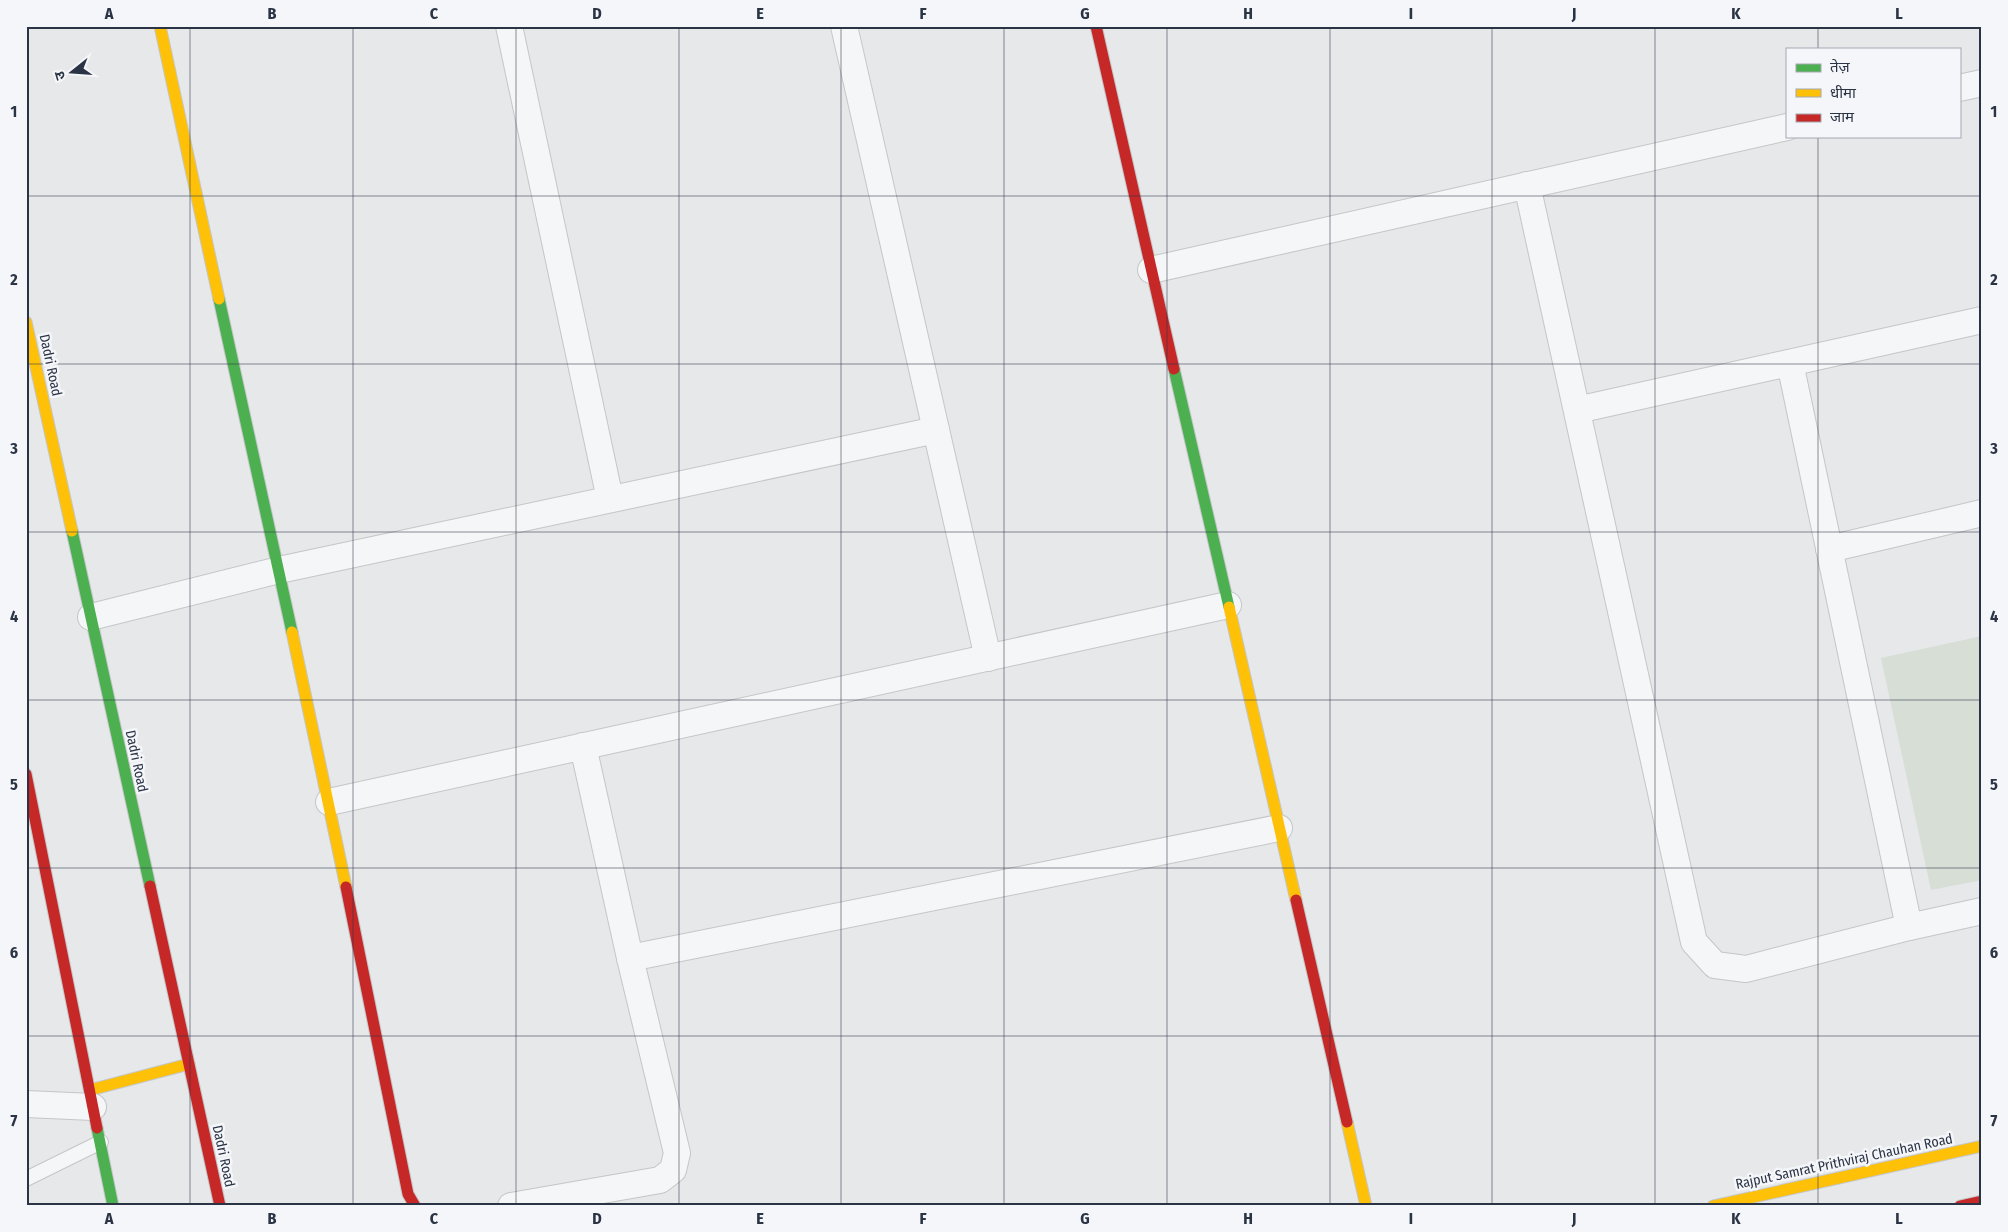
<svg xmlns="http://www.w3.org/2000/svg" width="2008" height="1232" font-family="'Fira Sans Condensed','Noto Sans Devanagari',sans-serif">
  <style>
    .green { fill: #d6ded6 }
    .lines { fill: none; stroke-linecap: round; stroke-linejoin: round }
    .lane-casing { stroke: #c4c6c8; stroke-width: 16 }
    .street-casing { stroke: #c4c6c8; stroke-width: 28 }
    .fast-casing { stroke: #c4c6c8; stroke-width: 13 }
    .slow-casing { stroke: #c4c6c8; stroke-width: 13 }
    .jam-casing { stroke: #c4c6c8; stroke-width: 13 }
    .lane { stroke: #f5f6f7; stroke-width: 14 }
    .street { stroke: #f5f6f7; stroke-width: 26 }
    .fast { stroke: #4caf50; stroke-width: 11 }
    .slow { stroke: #ffc107; stroke-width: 11 }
    .jam { stroke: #c62828; stroke-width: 11 }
    .grid { fill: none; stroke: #2b3445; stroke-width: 1; stroke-opacity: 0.55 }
    .labels { text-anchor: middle; stroke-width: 5; stroke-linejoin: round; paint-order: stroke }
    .street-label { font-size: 14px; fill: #2b3445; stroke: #f4f6f9 }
    .neatline { fill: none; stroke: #2b3445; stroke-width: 2 }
    .grid-label { font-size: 16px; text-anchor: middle; font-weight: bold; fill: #2b3445 }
  </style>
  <rect width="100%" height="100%" fill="#e6e8ea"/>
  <path class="green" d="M1982,636V880L1931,890L1881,658Z"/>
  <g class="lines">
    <defs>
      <path id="lane" d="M26,1179L101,1142"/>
      <g id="street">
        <path d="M509,26L610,499"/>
        <path d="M844,26L988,658"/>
        <path d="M1959,88L1982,83"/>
        <path d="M1527,185L1694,942L1715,965L1746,969L1909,927L1982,911"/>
        <path d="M1151,270L1787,127"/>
        <path d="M1790,363L1909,927"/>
        <path d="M1577,410L1982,320"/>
        <path d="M1829,549L1982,513"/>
        <path d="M91,617L279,570L936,430"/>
        <path d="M329,802L1228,605"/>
        <path d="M630,958L1279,828"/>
        <path d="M26,1104L93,1107"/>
        <path d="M511,1206L660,1180L673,1170L677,1153L630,958L583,746"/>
      </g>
      <g id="fast">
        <path d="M219,299L292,632"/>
        <path d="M1174,369L1229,607"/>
        <path d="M72,531L150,886"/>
        <path d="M97,1128L113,1206"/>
      </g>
      <g id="slow">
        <path d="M160,26L219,299"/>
        <path d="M26,322L72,531"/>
        <path d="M1229,607L1296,900"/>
        <path d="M292,632L346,887"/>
        <path d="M90,1090L189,1064"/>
        <path d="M1347,1122L1366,1206"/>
        <path d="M1713,1206L1982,1146"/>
      </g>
      <g id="jam">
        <path d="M1096,26L1174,369"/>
        <path d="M26,774L97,1128"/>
        <path d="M150,886L220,1206"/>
        <path d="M346,887L408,1194L415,1206"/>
        <path d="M1296,900L1347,1122"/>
        <path d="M1960,1206L1982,1201"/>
      </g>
    </defs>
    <use href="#lane" class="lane-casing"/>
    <use href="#street" class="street-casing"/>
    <use href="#fast" class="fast-casing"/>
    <use href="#slow" class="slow-casing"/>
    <use href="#jam" class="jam-casing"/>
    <use href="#lane" class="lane"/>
    <use href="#street" class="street"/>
    <use href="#fast" class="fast"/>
    <use href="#slow" class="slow"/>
    <use href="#jam" class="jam"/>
  </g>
  <path class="grid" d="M190,26V1206M353,26V1206M516,26V1206M679,26V1206M841,26V1206M1004,26V1206M1167,26V1206M1330,26V1206M1492,26V1206M1655,26V1206M1818,26V49M1818,136V1206M26,196H1982M26,364H1982M26,532H1982M26,700H1982M26,868H1982M26,1036H1982"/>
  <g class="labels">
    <g class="street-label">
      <text transform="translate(51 365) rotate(78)" y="5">Dadri Road</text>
      <text transform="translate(137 761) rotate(78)" y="5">Dadri Road</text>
      <text transform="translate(224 1156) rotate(78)" y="5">Dadri Road</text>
      <text transform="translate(1844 1161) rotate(-12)" y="5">Rajput Samrat Prithviraj Chauhan Road</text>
    </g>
  </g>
  <rect width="2008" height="1232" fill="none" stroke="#f4f6f9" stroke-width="55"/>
  <rect x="1786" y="48" width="175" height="90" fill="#f4f6f9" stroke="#a4a8b1"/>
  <rect x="1796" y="64" width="25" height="8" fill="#4caf50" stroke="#a4a8b1"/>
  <text x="1830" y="72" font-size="15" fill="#2b3445">तेज़</text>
  <rect x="1796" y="89" width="25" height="8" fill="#ffc107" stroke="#a4a8b1"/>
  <text x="1830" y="98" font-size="15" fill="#2b3445">धीमा</text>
  <rect x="1796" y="114" width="25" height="8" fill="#c62828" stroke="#a4a8b1"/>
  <text x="1830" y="122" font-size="15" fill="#2b3445">जाम</text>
  <g transform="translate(72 72) rotate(253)" stroke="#f4f6f9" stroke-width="4" paint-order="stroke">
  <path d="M0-4L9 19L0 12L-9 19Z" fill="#2b3445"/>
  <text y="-8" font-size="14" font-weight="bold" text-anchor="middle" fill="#2b3445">उ</text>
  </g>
  <rect x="28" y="28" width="1952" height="1176" class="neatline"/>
  <g class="grid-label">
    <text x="109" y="19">A</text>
    <text x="272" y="19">B</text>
    <text x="434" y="19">C</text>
    <text x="597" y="19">D</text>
    <text x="760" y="19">E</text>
    <text x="923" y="19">F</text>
    <text x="1085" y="19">G</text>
    <text x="1248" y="19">H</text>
    <text x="1411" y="19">I</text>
    <text x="1574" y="19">J</text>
    <text x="1736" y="19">K</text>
    <text x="1899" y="19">L</text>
    <text x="14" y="117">1</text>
    <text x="1994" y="117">1</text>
    <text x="14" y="285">2</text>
    <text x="1994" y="285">2</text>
    <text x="14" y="454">3</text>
    <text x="1994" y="454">3</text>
    <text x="14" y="622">4</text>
    <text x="1994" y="622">4</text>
    <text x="14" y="790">5</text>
    <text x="1994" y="790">5</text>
    <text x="14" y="958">6</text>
    <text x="1994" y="958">6</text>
    <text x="14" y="1126">7</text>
    <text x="1994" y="1126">7</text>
    <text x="109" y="1224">A</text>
    <text x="272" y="1224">B</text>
    <text x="434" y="1224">C</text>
    <text x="597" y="1224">D</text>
    <text x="760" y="1224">E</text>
    <text x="923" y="1224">F</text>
    <text x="1085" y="1224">G</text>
    <text x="1248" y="1224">H</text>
    <text x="1411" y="1224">I</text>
    <text x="1574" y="1224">J</text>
    <text x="1736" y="1224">K</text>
    <text x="1899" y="1224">L</text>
  </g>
</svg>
